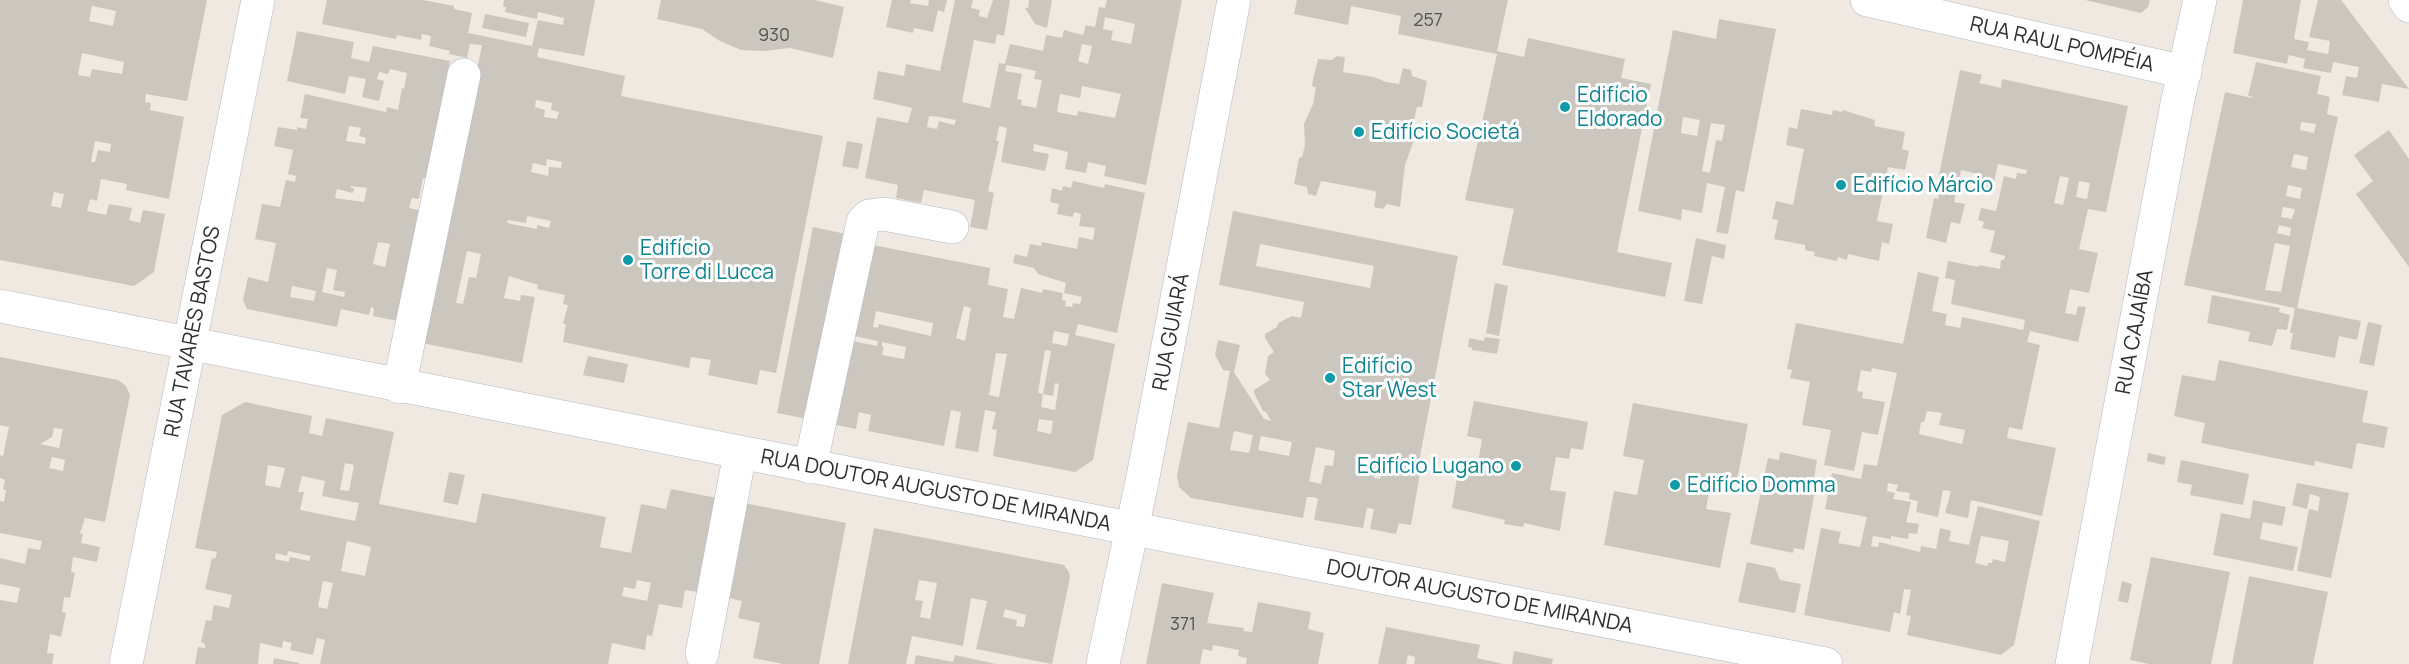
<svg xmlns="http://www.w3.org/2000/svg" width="2409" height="664" font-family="Manrope,sans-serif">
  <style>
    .building { fill: #cbc7bf; fill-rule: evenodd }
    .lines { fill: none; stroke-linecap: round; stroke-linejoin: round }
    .minor-casing { stroke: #b4b7c1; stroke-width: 34 }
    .minor { stroke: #fff; stroke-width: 33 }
    .culture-dot { fill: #0f9aa8; stroke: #fff; stroke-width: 2 }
    .labels { text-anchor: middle; stroke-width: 6; stroke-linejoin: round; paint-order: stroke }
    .number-label { font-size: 18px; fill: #555452 }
    .street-label { font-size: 21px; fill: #2e2e2e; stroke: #fff }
    .culture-label { font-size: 21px; fill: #0d838f; stroke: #fff; text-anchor: start }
  </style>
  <rect width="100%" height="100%" fill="#efe9e1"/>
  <g class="building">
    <path d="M0,0H207L187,101L146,94L145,102L151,103L150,110L184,117L169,199L126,190L127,184L101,179L97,201L90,199L87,211L106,215L109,204L132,208L129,220L140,223L143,210L165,214L154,272L134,286L0,260ZM92,6L116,11L113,26L89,21ZM82,53L124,62L122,74L92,69L90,77L78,75ZM95,141L111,144L110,152L98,150L95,162H91ZM54,192L64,194L61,208L51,206Z"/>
    <path d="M327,0H423L454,6V9L472,13L468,33L532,46L538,20L563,25L564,18L538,12L537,19L505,12L506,7H503L504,0H595L584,56L539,48L537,57L625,76L621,96L823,136L776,373L760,370L757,385L708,375L711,360L691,357L689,368L563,342L566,324H563L568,305L563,304L565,295L537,289L538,285L509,276L504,298L520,301L521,295L535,297L522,363L422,343L482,45L470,44L467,58L449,54L450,51L429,46L431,36L422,34L421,40L397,35L396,39L322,24ZM536,100L552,103L551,110L559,112L557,119L544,117L545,110L535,107ZM547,159L562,162L561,168L549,167L548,176L531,172L533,163L546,166ZM527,216L551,221L549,228L537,225V229L507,223L508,220L526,223ZM467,251L481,254L476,278L469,277L463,304L456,303Z"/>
    <path d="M661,0H815L844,7L833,58L790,48L765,51L741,50L720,41L702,29L657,19Z"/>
    <path d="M892,0H911L910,3L928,6L929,0H947L944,12L938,10L933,32L914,28L913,33L886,27Z"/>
    <path d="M955,0H973L971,8L980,10L979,16L987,18L993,0H1010L1004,36L997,34L995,44L974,40L962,102L990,108L999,63L1005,64L1010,44L1043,51L1046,35L1062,38L1064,30L1083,35L1086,25L1095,27L1099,7L1105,8L1107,0H1182L1146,185L1104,176L1106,166L1088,162L1086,173L1065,169L1068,152L1034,144L1033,151L1049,154L1045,171L1001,162L1007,128L999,126L996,141H999L988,191L994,193L987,230L970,227L975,200L924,190L921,203L896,198L898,185L865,178L877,117L908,123L912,108L873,99L878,71L904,76L906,64L940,71ZM1105,17L1135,24L1131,44L1111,40L1113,31L1103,29ZM1082,44L1092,46L1088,64L1078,61ZM1007,65L1036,71L1034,79L1042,80L1036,108L1021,105L1022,100L1017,99L1022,74L1005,71ZM1082,86L1121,94L1115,118L1078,111L1077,116L1057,112L1060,94L1080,98ZM929,116L940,117L956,120L954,125L939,121L937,129L927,127Z"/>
    <path d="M1029,0H1052L1047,28L1035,24L1025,8H1028Z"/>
    <path d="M1297,0H1508L1497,51L1524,57L1528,38L1625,59L1621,78L1651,84L1617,252L1672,263L1665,297L1502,265L1514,209L1465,200L1497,54L1398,34L1401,16L1351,6L1348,25L1294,14Z"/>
    <path d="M2085,0H2150L2148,7L2141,13Z"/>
    <path d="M2243,0H2301L2294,39L2309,42L2307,50L2328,54L2330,41L2309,37L2318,0H2341L2409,89L2382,84L2379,102L2342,95L2346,76L2357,78L2359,67L2333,62L2331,73L2303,68L2305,59L2289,55L2287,64L2233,53Z"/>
    <path d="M485,14L529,23L526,37L482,28Z"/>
    <path d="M1719,19L1776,29L1744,192L1736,190L1728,234L1716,232L1725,187L1707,183L1702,213L1682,209L1681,220L1638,211L1673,30L1716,39ZM1683,117L1700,120L1697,136L1681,133ZM1711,123L1725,125L1722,141L1716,140L1710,173L1702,171Z"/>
    <path d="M297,31L354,42L351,58L369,62L373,46L450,61L426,178H423L419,199L412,198L409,208L419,210L398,321L373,316L374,308L371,307L369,315L341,309L337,327L247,309L243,300L248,277L268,282L276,243L255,239L262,204L280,207L286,180L295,182L296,176L288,174L293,150L274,146L278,127L297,130V127L306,129L308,119L300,118L305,94L386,112L387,107L398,110L402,88L404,89L407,73L390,69L388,74L379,72L377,79L384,81L379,101L362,97L366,79L349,76L345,94L287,81ZM349,126L361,128L359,136L366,138L365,144L346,141ZM351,186L367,188L364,202L335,198L337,189L353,193L354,188H351ZM378,242L390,244L385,267L373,264ZM327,268L337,270L333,290L345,292L344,297L322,292ZM292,286L316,291L314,301L290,297Z"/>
    <path d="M1337,56L1345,57L1343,72L1374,77L1386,82L1399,84L1403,68L1411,70L1412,76L1427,81L1422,107H1417L1414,120L1415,137L1405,165L1400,207L1387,204L1383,209L1374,207L1376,194L1375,191L1321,181L1316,196L1308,194L1307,187L1294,184L1299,158L1302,157L1305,145L1304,124L1313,104L1316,87H1313L1312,84L1318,59L1332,60Z"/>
    <path d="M2256,62L2321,76L2317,94L2330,97L2327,114L2338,117L2297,308L2361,321L2357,340L2339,336L2335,358L2290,349L2293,333H2290L2295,308L2184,285L2225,92L2252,98L2253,97L2248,96ZM2301,122L2316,124L2314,133L2300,130ZM2294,154L2308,157L2306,170L2291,167ZM2288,185L2302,188L2300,199L2286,196ZM2283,207L2295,209L2292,219L2281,217ZM2279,225L2291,228L2290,236L2277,233ZM2275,243L2290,246L2281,292L2265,290Z"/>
    <path d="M1960,70L1982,75L1979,83L2001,88L2002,79L2128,106L2106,212L2088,209L2079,249L2098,253L2089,293L2070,289L2065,313L2076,315L2078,306L2086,307L2078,342L2030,331L2027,342L2040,345L2022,430L2009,427L2007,438L2056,448L2042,516L1971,500L1968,518L1945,513L1951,491L1943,490L1938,517L1916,512L1918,501L1909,499L1910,493L1896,491L1898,485L1888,483L1887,491L1895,493L1893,499L1911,502L1906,522L1919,524L1917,534L1909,533L1908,539L1891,536V539L1873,536L1871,546L1878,547L1879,542L1920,552L1921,546L1936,549L1940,528L1951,531L1949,541L1969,545L1978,506L2040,521L2014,645L2001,655L1907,635L1911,616L1906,615L1911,590L1904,589L1900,614L1894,612L1890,632L1804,615L1821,528L1841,532L1838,543L1860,547L1867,517L1825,509L1832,473L1861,479L1864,464L1877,466L1897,373L1872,368L1871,372L1861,370L1857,391L1863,392L1862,398L1885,402L1878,435L1862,432L1854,471L1824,465L1831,430L1802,425L1810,382L1790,378L1792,370L1787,369L1796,323L1903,344L1918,272L1939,277L1932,311L1947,314L1945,325L1960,328L1962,317L2023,330L2025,320L1951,304L1955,280L1945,278L1948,261L1979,267V265L2000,269L2001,260H2004L2005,256L1990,252L1995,231L1982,228L1984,222L1978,220L1981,208L1996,211L2004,176L2016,179L2017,173L2026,174L2027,170L1998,164L1992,192L1979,190L1982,175L1961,170L1954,202L1965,204L1960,224L1951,222L1946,243L1926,238L1934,198L1938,199L1940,191L1936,190ZM2060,176L2069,178L2063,205L2054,203ZM2079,181L2090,183L2087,199L2076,197ZM1927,411L1942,413L1939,425L1965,430L1962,444L1919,434L1921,422H1924ZM1981,536L2009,541L2005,562L1993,559L1992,563H1988L1987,566L1975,563Z"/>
    <path d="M1801,109L1832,115L1833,110L1842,112L1843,110L1875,120L1874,126L1905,132L1902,149L1909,151L1905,170L1888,167L1877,221L1893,224L1889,244L1882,242L1879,261L1848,254L1847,260L1838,257L1837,261L1814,256L1815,252L1805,250V245L1774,239L1778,220L1772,219L1776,201L1793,205L1804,149L1786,145L1789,127L1797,129Z"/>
    <path d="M2389,130L2409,159V267L2356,194L2373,181L2354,155Z"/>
    <path d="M847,141L863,144L858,169L842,166Z"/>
    <path d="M1073,181L1104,188L1105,184L1145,193L1117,333L1078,324L1075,335L1115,344L1093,460L1075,472L993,456L997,430L992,429L996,412L985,410L978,452L955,448L961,412L951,410L944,446L868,431L871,415L859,412L856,429L832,424L848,340L877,346L878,341L849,335L868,244L990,268L988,285L1008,289L1003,317L1014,319L1021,288L1042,293L1043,289L1063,293L1062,300L1066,301L1065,306L1072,307L1073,303L1080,304L1082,297L1064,293L1066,283L1038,274L1034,268L1013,263L1015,254L1027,257L1030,244L1041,246L1042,242L1077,249L1079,237L1093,240L1095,228L1079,226L1081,214L1074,212L1073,217L1057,214L1059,204L1050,202L1052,188L1062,191L1063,186L1071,188ZM964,306L971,308L965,341L956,338ZM876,311L933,323L931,336L879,324L878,328L873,327ZM1054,331L1069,334L1067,346L1052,343ZM882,342L906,347L904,359L882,355L884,347H882ZM1045,350L1051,351L1043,394L1053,396L1055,383L1059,384L1055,410L1041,407L1043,394L1038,393ZM996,353L1007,354L999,397L989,395ZM1039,419L1053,421L1051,434L1037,431Z"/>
    <path d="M1233,211L1458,256L1418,467L1421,468L1411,525L1399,523L1396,534L1370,529L1374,509L1367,508L1363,528L1314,520L1318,499L1313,497H1307L1303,518L1191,498L1179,487L1177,475L1188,422L1219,428L1230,371L1223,370L1215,355L1218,340L1240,345L1234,372L1264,419L1271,421L1266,412L1263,411L1254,393V390L1270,380L1265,374L1268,356L1274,352L1265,338V334L1277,327L1278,323L1292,316L1301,318L1304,302L1219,285ZM1260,244L1374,266L1370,288L1256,266ZM1234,431L1253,435L1249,453L1230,450ZM1261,436L1292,442L1289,456L1258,450ZM1316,447L1335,451L1333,466L1325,465L1321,484L1309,481ZM1377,459L1383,460L1380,479L1374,478Z"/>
    <path d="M813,227L846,234L808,419L777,413Z"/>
    <path d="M1696,238L1726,245L1724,259L1712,256L1702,304L1684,301Z"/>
    <path d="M1495,283L1508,286L1499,336L1486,333Z"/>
    <path d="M2212,295L2280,308L2279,312L2290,315L2287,330L2277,329L2272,346L2248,341L2250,332L2207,323Z"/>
    <path d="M2368,322L2382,325L2374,366L2359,363Z"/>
    <path d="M1485,337L1500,339L1497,354L1472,350V348L1468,347L1469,338L1484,341Z"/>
    <path d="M588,356L628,364L624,383L583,375Z"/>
    <path d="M0,357L118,380L126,386L130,395L105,522L85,518L80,533L83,534L81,543L100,547L97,562L73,557L71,572L75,573L70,598L64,597L62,612L66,613L61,637L50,634L47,653L54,654L52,664H0V600L17,603L20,588L0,584V558L25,564L28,548L40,550L42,541L0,533V501L4,502L6,490L3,489L5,480L0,478V455L3,456L9,427L0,425ZM54,428L63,429L59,448L40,444L52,437ZM52,457L65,460L63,471L49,468Z"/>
    <path d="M2219,360L2368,391L2362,422L2388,427L2384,448L2357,443L2352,469L2315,461L2314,466L2201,443L2205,423L2174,416L2182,375L2215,381Z"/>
    <path d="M1474,401L1588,422L1583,450L1571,448L1569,459L1556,457L1550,490L1566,492L1560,531L1524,523L1523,527L1504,524L1505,520L1452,508L1458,472L1476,475L1482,439L1467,436Z"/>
    <path d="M245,402L312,416L309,433L322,436L326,418L394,432L379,504L476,523L482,493L606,517L600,547L631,553L641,504L666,509L671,489L722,499L703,593L685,590L682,608L659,604L652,636L647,635L645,650L612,643L608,664H320L325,640L317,638L313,655L290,650L292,643L283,641L282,648L260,643L258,664H195L198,647L205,648V644L201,642L206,620L211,621L214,605L229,608L232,595L205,589L212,558L215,559L217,552L195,548L222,415ZM345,463L354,465L349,491L340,490ZM268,465L285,468L280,488L265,485ZM302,476L325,481L322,496L359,503L355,521L300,510L304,492H298ZM347,541L371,547L365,576L341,571ZM288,551L311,556L309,561L290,557L289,562L275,559L276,553L287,556ZM637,580L651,583L647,601L622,596L624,587L635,589ZM323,581L333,583L327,609L318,607Z"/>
    <path d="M1633,403L1748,424L1737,480L1712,475L1706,509L1731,513L1720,568L1604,545L1614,491L1637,495L1644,460L1623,456Z"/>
    <path d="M1780,452L1817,460L1814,479L1817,480L1804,550L1794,548L1793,553L1750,544L1768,458L1779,460Z"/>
    <path d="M2148,453L2166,457L2164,465L2147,461Z"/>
    <path d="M2181,460L2249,474L2243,505L2190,495L2192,485L2177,482Z"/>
    <path d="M449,472L465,475L458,505L443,502Z"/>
    <path d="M2297,483L2349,493L2331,578L2297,571L2309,509L2318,511L2320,497L2310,494L2307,509L2292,505Z"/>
    <path d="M2253,500L2286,507L2282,526L2263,522L2260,539L2298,547L2293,571L2213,555L2221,513L2250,519Z"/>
    <path d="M744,503L846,523L819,664H783L753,658L760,623L738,618L742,601L724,597Z"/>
    <path d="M874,528L1064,565L1069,572L1070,577L1052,664L976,649L987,601L971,598L963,646L912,636L906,664H848ZM919,580L937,583L930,619L920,617L923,601L915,600ZM1005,609L1026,615L1024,627L1016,626L1017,620L1003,617Z"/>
    <path d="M2151,557L2230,572L2211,664H2149L2130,660Z"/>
    <path d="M1747,562L1775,568L1780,580L1801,584L1795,613L1738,602Z"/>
    <path d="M2249,576L2328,592L2313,664H2232Z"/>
    <path d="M2122,581L2132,584L2128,603L2118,601Z"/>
    <path d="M1162,583L1214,593L1207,623L1244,628L1243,631L1252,632L1258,602L1311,612L1308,629L1324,633L1318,664H1246L1247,658L1238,656L1239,650L1213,645L1212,651L1203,649L1200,664H1146Z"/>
    <path d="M1386,627L1480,645L1477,658L1503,664H1414L1415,657L1408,655L1406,664H1378Z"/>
    <path d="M1514,651L1553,659L1552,664H1512Z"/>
    <path d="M916,655L953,662L955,655L996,664H914Z"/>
    <path d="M274,658L299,663V664H273Z"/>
  </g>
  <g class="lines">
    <defs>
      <g id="minor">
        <path id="s1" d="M1867,0L2185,72"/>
        <path d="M2405,0L2409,6"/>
        <path id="s2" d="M0,306C608,428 1218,544 1826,664"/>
        <path d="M399,387L464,75"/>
        <path d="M810,467L863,222L869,216L884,214L952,227"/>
        <path d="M702,654L740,453"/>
        <path id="s3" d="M126,664L258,0"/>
        <path id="s4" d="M1103,664L1143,477L1234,0"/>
        <path id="s5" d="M2072,664L2177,104L2200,0"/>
      </g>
    </defs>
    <use href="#minor" class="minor-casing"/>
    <use href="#minor" class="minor"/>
  </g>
  <g class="culture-dot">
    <circle cx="1565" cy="107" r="6"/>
    <circle cx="1359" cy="132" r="6"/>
    <circle cx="1841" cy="185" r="6"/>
    <circle cx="628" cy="260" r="6"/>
    <circle cx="1330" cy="378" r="6"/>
    <circle cx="1516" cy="466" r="6"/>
    <circle cx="1675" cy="485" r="6"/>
  </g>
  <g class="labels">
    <g class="number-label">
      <text x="1428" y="26">257</text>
      <text x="774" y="41">930</text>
      <text x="1183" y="630">371</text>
    </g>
    <g class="street-label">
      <text dy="7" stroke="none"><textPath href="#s1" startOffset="200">RUA RAUL POMPÉIA</textPath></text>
      <text dy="7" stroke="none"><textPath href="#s3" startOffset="339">RUA TAVARES BASTOS</textPath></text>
      <text dy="7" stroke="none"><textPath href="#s4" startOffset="339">RUA GUIARÁ</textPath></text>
      <text dy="7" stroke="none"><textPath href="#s5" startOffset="338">RUA CAJAÍBA</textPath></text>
      <text dy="7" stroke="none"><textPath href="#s2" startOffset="954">RUA DOUTOR AUGUSTO DE MIRANDA</textPath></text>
      <text dy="7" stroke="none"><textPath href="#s2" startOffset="1508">DOUTOR AUGUSTO DE MIRANDA</textPath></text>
    </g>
    <g class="culture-label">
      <text x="1577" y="102">Edifício<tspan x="1577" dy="24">Eldorado</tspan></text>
      <text x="1371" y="139">Edifício Societá</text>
      <text x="1853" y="192">Edifício Márcio</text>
      <text x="640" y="255">Edifício<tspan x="640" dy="24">Torre di Lucca</tspan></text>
      <text x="1342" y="373">Edifício<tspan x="1342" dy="24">Star West</tspan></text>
      <text x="1504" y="473" text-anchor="end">Edifício Lugano</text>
      <text x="1687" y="492">Edifício Domma</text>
    </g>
  </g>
</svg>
